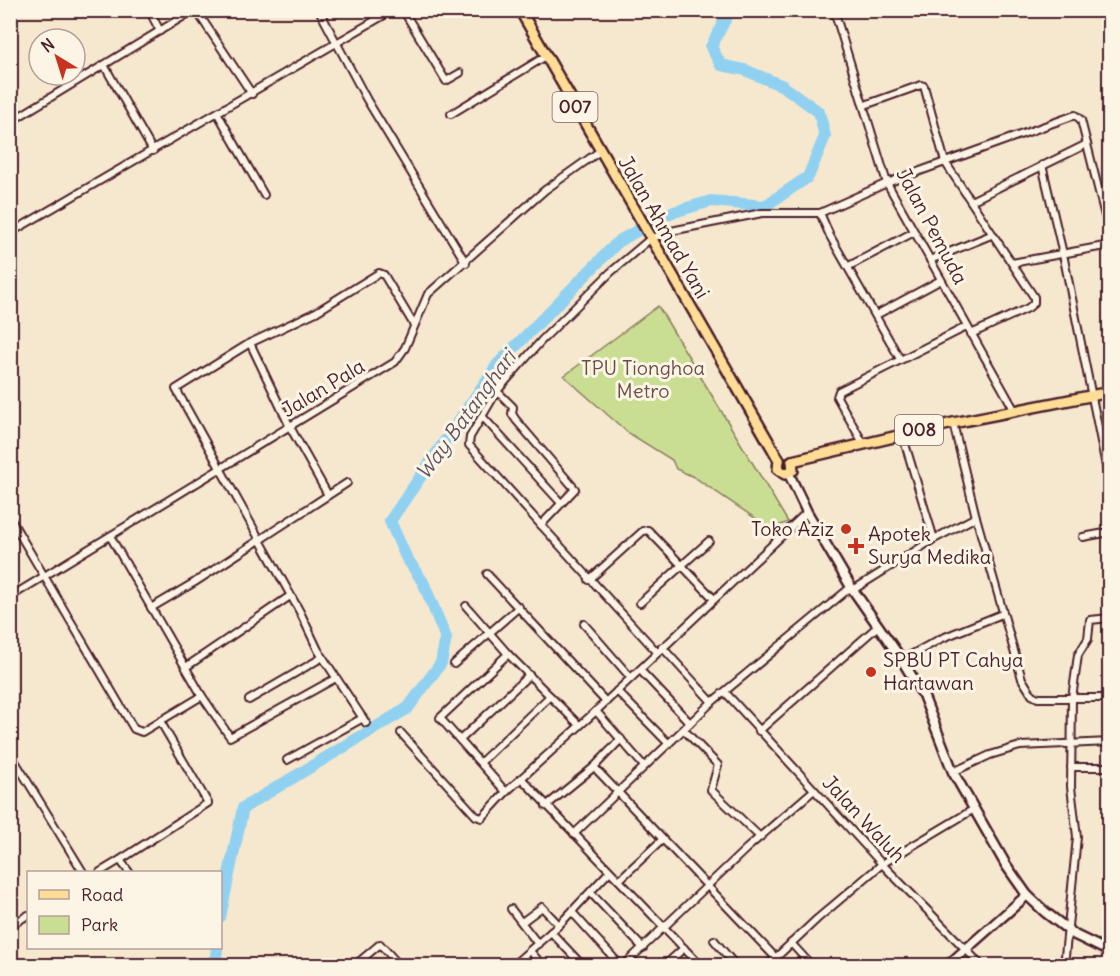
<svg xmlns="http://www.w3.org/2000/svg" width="1120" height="976" font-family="Delius,sans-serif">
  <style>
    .green { fill: #cade93; stroke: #8a7e5f; stroke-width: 1.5 }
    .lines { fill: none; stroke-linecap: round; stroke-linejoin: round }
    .river { stroke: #90d1f1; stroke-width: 12 }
    .street-casing { stroke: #4a1f2b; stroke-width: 10 }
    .secondary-casing { stroke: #4a1f2b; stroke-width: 13 }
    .primary-casing { stroke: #4a1f2b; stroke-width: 14 }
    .street { stroke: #fcf5e5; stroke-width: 6 }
    .secondary { stroke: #fcf5e5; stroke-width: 8 }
    .primary { stroke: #ffdd96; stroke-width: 9 }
    .poi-dot { fill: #c8321e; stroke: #fcf5e5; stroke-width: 2 }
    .labels { text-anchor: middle; stroke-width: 6; stroke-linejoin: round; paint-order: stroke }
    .shield { fill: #fcf5e5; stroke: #7f5f63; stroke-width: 1.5 }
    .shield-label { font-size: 18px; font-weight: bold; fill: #4a1f2b }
    .street-label { font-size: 20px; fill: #4a1f2b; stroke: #fcf5e5 }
    .park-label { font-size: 20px; fill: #6a4f45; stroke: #fcf5e5 }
    .poi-label { font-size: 20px; fill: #4a1f2b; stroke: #fcf5e5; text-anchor: start }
    .water-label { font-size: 21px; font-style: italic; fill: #5f5466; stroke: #fcf5e5 }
  </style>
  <rect width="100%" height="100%" fill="#f6e8ce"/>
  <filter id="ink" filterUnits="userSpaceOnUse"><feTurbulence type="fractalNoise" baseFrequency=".0167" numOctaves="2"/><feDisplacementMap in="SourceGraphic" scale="12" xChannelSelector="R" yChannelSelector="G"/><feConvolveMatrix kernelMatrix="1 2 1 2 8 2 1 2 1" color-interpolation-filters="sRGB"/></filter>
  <g filter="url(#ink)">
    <path class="green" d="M658,306L770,492L788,522L771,529L694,477L676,469L672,460L627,432L564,376Z"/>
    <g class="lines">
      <g class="river">
        <path d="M220,917L243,808L408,708L441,663L446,638L423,582L406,557L390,521L498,364L619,241L667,214L711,201L765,206L808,177L825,136L819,112L783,86L745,70L721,65L711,47L730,10"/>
        <path d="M210,966L216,957L217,948"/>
      </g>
      <defs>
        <g id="street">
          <path d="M149,10L160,31"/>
          <path d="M196,10L252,94"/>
          <path d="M319,10L367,100L466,263"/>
          <path d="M403,10L446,81L460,73"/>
          <path d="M834,10L887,183L1015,411"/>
          <path d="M10,13L15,10"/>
          <path d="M104,65L153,151"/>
          <path d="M865,105L921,85L924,86L945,162L1034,297V303L1028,308L971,334"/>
          <path d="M218,114L264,195"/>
          <path d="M451,114L546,56"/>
          <path d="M10,122L194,10"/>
          <path d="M1042,165L1063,254L1110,486"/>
          <path d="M971,201L1087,144"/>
          <path d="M820,213L830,236L900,359"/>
          <path d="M10,233L393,10"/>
          <path d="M930,260L991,235"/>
          <path d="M1012,263L1110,245"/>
          <path d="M849,266L914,232"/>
          <path d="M876,315L941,280"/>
          <path d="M250,343L290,427L328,495"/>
          <path d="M497,391L513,407L512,414L516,420L575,489L541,525L657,652"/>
          <path d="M482,416L561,503"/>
          <path d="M953,423L976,517L1022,679L1032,695L1038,698H1110"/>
          <path d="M902,434L934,539"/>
          <path d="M863,443L837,397L839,391L966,327"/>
          <path d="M10,518L134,729L142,732L202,696"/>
          <path d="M541,525L469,445L470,437L497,391L542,340L611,272L650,239L671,231L762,213H820L887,183L1075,115L1081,120L1110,236"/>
          <path d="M110,536L202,696L230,737L336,678"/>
          <path d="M1083,537L1110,532"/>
          <path d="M487,574L606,702"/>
          <path d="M589,580L643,531L648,530L714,599"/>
          <path d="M853,590L934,539L976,517"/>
          <path d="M10,597L395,362L405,348L428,294L545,190L600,151"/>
          <path d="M640,603L709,541"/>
          <path d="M466,606L508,654L579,725"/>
          <path d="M151,608L195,582L347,483"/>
          <path d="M584,624L631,678"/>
          <path d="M662,647L712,702"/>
          <path d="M902,660L940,639L1002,614"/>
          <path d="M454,664L519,607"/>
          <path d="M186,667L290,596"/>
          <path d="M640,670L690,723"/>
          <path d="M617,691L668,743"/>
          <path d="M725,692L882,864L982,966"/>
          <path d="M249,700L323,657"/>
          <path d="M596,711L643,765"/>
          <path d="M366,723L318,650L300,612L176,389L250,343L316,312L379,273L384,275L414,325"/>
          <path d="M683,729L718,765L711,790L760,837"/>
          <path d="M759,731L878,626"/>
          <path d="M401,733L476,816L482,818L506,792L596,711L807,512"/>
          <path d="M460,740L529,675"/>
          <path d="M10,753L83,872"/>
          <path d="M287,760L363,718"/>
          <path d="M481,762L550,696"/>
          <path d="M594,767L776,958"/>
          <path d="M1071,767H1110"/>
          <path d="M953,772L990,755L1020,746L1110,742"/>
          <path d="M522,779L701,966"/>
          <path d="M506,792L440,718L508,654"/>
          <path d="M546,806L594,767L621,739"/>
          <path d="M574,834L712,702L851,587"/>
          <path d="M120,860L208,803L160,721"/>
          <path d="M100,872L120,860L129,872"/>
          <path d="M619,880L662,840"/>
          <path d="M591,893L643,948"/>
          <path d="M511,909L538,944"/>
          <path d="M572,912L621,966"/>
          <path d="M522,922L542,907L559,925"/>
          <path d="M10,926L28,915"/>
          <path d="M551,932L583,966"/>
          <path d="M714,940L736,966"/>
          <path d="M791,943L812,966"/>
          <path d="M530,951L543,966"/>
          <path d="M354,966L380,944L400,966"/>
          <path d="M512,966L559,925L609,872"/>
          <path d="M623,966L746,849L814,790"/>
          <path d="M664,966L684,948"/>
          <path d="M767,966L817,919L882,864L974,809"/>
          <path d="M1064,966L1077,837L1071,787L1072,698L1078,655L1088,639L1090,620L1110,618"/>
        </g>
        <g id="secondary">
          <path d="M789,474L807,512L851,587L902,660L923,695L953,772L1006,865L1027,895L1045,912L1075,935L1110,952"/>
          <path d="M947,966L1027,895"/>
        </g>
        <g id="primary">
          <path d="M520,10L779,460"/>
          <path d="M779,460L778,469L785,474L793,470L792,461"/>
          <path d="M792,461L953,423L1110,392"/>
        </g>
      </defs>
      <use href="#street" class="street-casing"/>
      <use href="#secondary" class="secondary-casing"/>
      <use href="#primary" class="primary-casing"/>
      <use href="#street" class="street"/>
      <use href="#secondary" class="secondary"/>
      <use href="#primary" class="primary"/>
    </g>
  </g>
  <g class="poi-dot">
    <circle cx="846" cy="529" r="6"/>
    <path d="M853 537h6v6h6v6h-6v6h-6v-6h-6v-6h6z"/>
    <circle cx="871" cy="672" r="6"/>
  </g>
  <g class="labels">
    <g class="shield">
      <rect x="552.5" y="92" width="45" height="30" rx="4.5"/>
      <rect x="895" y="415" width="48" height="30" rx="4.5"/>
    </g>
    <g class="shield-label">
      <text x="575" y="113">007</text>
      <text x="919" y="436">008</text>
    </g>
    <g class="street-label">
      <text transform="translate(932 226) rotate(62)" y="7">Jalan Pemuda</text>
      <text transform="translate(664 227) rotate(60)" y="7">Jalan Ahmad Yani</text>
      <text transform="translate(323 388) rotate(-31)" y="7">Jalan Pala</text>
      <text transform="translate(864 819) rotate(47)" y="7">Jalan Waluh</text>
    </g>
    <g class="park-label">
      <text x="643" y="375">TPU Tionghoa<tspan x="643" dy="23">Metro</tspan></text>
    </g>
    <g class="poi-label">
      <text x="834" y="536" text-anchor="end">Toko Aziz</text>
      <text x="868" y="541">Apotek<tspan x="868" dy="23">Surya Medika</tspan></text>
      <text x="883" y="667">SPBU PT Cahya<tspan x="883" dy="23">Hartawan</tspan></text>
    </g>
    <g class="water-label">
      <text transform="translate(466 415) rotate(-54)" y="7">Way Batanghari</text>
    </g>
  </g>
  <rect width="1120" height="976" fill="none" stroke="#fcf5e5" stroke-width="36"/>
  <rect x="18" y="18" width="1084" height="940" fill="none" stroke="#4a1f2b" stroke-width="2" filter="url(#ink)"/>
  <rect x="27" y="871" width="195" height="78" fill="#fcf5e5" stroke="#b59f9b" stroke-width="1.5"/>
  <rect x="39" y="890" width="30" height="9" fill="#ffdd96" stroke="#b59f9b" stroke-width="1.5"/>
  <text x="81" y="901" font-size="18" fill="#4a1f2b">Road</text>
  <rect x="39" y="916" width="30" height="18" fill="#cade93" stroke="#b59f9b" stroke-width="1.5"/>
  <text x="81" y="931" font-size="18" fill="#4a1f2b">Park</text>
  <g transform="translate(57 57) rotate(322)"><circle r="28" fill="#fcf5e5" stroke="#b59f9b" stroke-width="1.5"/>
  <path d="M0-4.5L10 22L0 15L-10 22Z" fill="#c8321e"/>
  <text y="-9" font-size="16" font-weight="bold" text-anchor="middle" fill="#4a1f2b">N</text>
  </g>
</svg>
